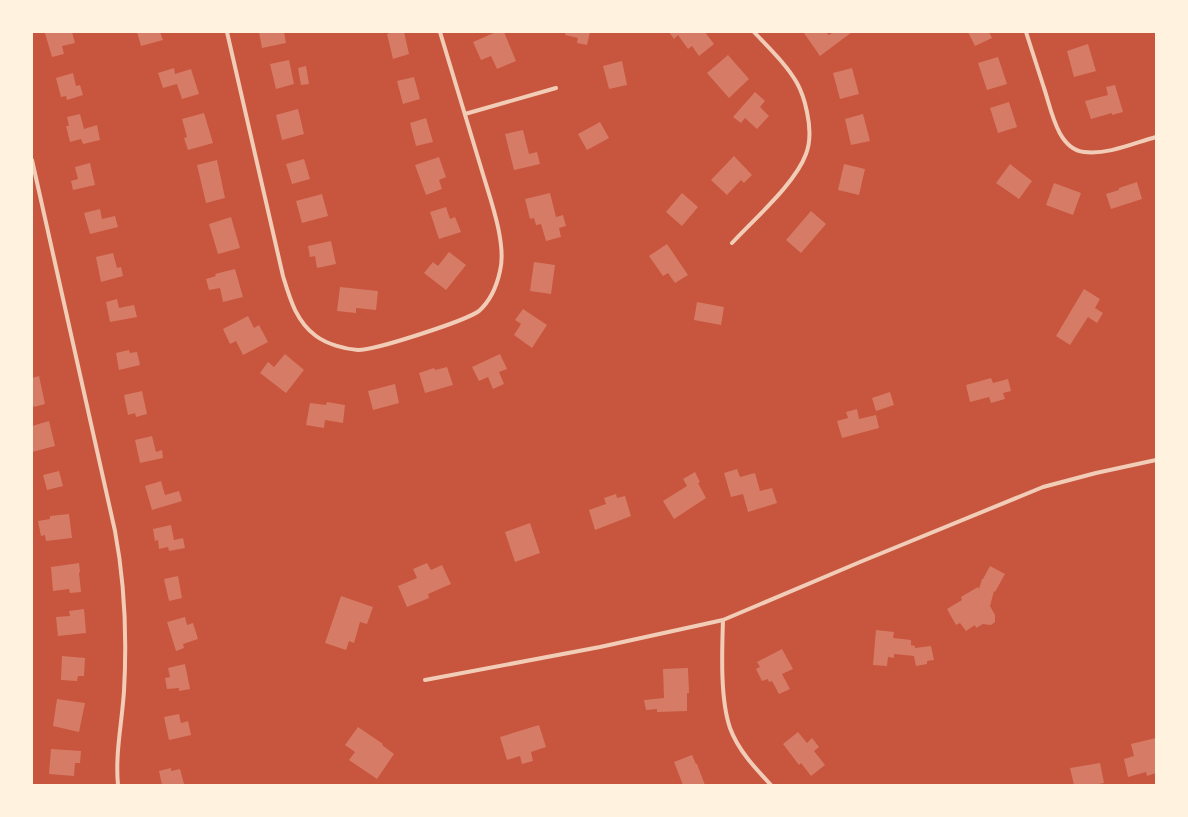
<svg xmlns="http://www.w3.org/2000/svg" width="1188" height="817" font-family="'Nunito Sans',sans-serif">
  <style>
    .building { fill: #d67c66 }
    .lines { fill: none; stroke-linecap: round; stroke-linejoin: round }
    .minor { stroke: #f1ccb7; stroke-width: 4 }
  </style>
  <rect width="100%" height="100%" fill="#c8553d"/>
  <g class="building">
    <path d="M48,32H72L75,43L62,46L64,54L52,57L45,33Z"/>
    <path d="M137,32H160L163,40L141,46Z"/>
    <path d="M259,32H284L286,43L262,48Z"/>
    <path d="M393,32H404L409,54L393,59L387,34Z"/>
    <path d="M496,32H504L516,61L497,69L491,56L481,60L473,42Z"/>
    <path d="M566,32H590L587,45L577,43L578,38L565,35Z"/>
    <path d="M669,32H705L714,44L699,56L692,46L688,49L678,35L674,39Z"/>
    <path d="M805,32H826L829,35L833,32H852L820,56L804,33Z"/>
    <path d="M968,32H989L992,38L975,46Z"/>
    <path d="M1088,44L1096,71L1074,77L1067,51Z"/>
    <path d="M728,55L749,79L729,98L707,73Z"/>
    <path d="M998,57L1007,84L987,90L978,63Z"/>
    <path d="M289,60L294,84L276,89L270,64Z"/>
    <path d="M622,61L627,85L609,89L603,66Z"/>
    <path d="M306,66L309,84L301,85L298,68Z"/>
    <path d="M174,68L175,74L191,69L199,94L182,99L177,84L163,88L158,73Z"/>
    <path d="M852,68L859,94L840,99L833,73Z"/>
    <path d="M73,73L76,86L80,85L83,95L67,100L66,96L61,97L56,78Z"/>
    <path d="M414,77L420,99L403,104L397,81Z"/>
    <path d="M1115,85L1123,112L1112,115V113L1091,119L1085,101L1108,95L1106,87Z"/>
    <path d="M755,92L765,101L760,107L769,116L757,129L745,118L741,123L733,117Z"/>
    <path d="M1009,102L1017,127L998,133L990,108Z"/>
    <path d="M298,109L304,134L282,140L276,115Z"/>
    <path d="M204,113L213,143L188,150L184,138L187,137L182,119Z"/>
    <path d="M80,114L84,129L97,125L100,140L83,144L81,139L70,142L66,126H69L67,117Z"/>
    <path d="M863,114L870,141L851,145L845,119Z"/>
    <path d="M426,118L433,142L416,146L410,123Z"/>
    <path d="M600,122L609,138L587,150L578,134Z"/>
    <path d="M523,130L529,154L537,152L540,164L514,170L505,134Z"/>
    <path d="M734,156L752,175L744,183L741,180L727,195L711,180Z"/>
    <path d="M439,157L446,177L439,180L442,189L426,195L415,165Z"/>
    <path d="M304,159L310,179L292,184L286,164Z"/>
    <path d="M217,160L225,198L206,203L197,165Z"/>
    <path d="M90,163L95,185L73,190L71,181L78,179L75,167Z"/>
    <path d="M844,164L865,169L859,195L838,190Z"/>
    <path d="M1010,164L1032,181L1019,199L996,183Z"/>
    <path d="M1137,182L1142,199L1111,209L1106,194L1119,190V188Z"/>
    <path d="M1054,183L1081,193L1073,215L1046,205Z"/>
    <path d="M550,193L556,217L563,215L566,226L559,228L561,237L546,241L541,224L536,225L534,218L530,219L525,199Z"/>
    <path d="M682,193L698,207L682,226L666,212Z"/>
    <path d="M322,194L328,216L302,223L296,201Z"/>
    <path d="M446,207L450,219L455,217L461,232L439,239L430,212Z"/>
    <path d="M100,209L102,219L115,216L118,227L90,234L84,213Z"/>
    <path d="M811,211L826,224L801,253L786,240Z"/>
    <path d="M231,217L240,248L218,254L209,224Z"/>
    <path d="M331,241L336,264L317,268L315,256L310,257L308,246Z"/>
    <path d="M667,244L688,275L675,283L668,273L663,276L649,256Z"/>
    <path d="M449,252L466,265L446,290L424,273L433,262L438,266Z"/>
    <path d="M113,253L117,268L121,267L123,276L101,282L96,257Z"/>
    <path d="M534,262L555,265L551,294L530,291Z"/>
    <path d="M235,269L243,297L223,302L220,288L209,290L206,279L216,276L215,274Z"/>
    <path d="M340,287L378,291L376,310L356,308V313L337,311Z"/>
    <path d="M1084,289L1100,299L1095,308L1103,313L1097,323L1088,317L1070,345L1056,336Z"/>
    <path d="M117,299L119,308L134,305L137,317L110,322L106,302Z"/>
    <path d="M697,302L724,307L721,325L694,320Z"/>
    <path d="M523,309L547,325L532,348L514,335L521,324L515,320Z"/>
    <path d="M248,316L254,328L259,325L268,342L243,355L236,341L230,344L223,329Z"/>
    <path d="M129,350L130,353L137,352L140,365L119,370L116,353Z"/>
    <path d="M285,354L304,370L286,393L260,373L268,362L274,367Z"/>
    <path d="M500,354L507,369L499,372L504,384L493,389L488,377L479,381L472,367Z"/>
    <path d="M447,367L453,385L425,393L419,373L434,368L435,370Z"/>
    <path d="M39,376L45,404L34,407L32,404V378Z"/>
    <path d="M991,378L993,383L1008,379L1011,391L1003,393L1005,399L991,403L989,397L970,402L966,385Z"/>
    <path d="M395,384L399,403L373,410L368,391Z"/>
    <path d="M142,391L147,414L136,417L135,413L128,415L124,395Z"/>
    <path d="M890,392L894,405L876,411L872,398Z"/>
    <path d="M327,402L345,405L343,423L325,420L324,428L306,425L310,403L326,405Z"/>
    <path d="M857,409L859,419L876,415L879,428L842,438L837,421L848,418L846,412Z"/>
    <path d="M49,421L55,446L32,452V426Z"/>
    <path d="M152,436L156,452L162,450L163,458L140,463L135,440Z"/>
    <path d="M737,469L740,477L755,473L760,491L772,488L777,503L748,512L743,494L731,497L724,473Z"/>
    <path d="M59,471L63,486L47,490L43,475Z"/>
    <path d="M695,472L700,482L698,483L706,498L674,519L663,501L687,486L683,479Z"/>
    <path d="M161,481L165,495L179,491L182,501L152,510L145,486Z"/>
    <path d="M616,494L617,498L625,496L631,516L595,530L589,510L606,504L604,498Z"/>
    <path d="M69,514L72,538L46,541L45,535L41,536L38,521L50,519V516Z"/>
    <path d="M530,523L540,553L515,562L505,532Z"/>
    <path d="M171,525L174,540L183,538L185,548L169,551L168,547L159,549L158,540L155,541L153,529Z"/>
    <path d="M79,563L80,572L79,573L81,592L70,593L69,589L53,591L51,567Z"/>
    <path d="M427,563L431,570L442,565L451,584L428,594L429,598L407,607L398,586L417,578L413,569Z"/>
    <path d="M990,566L1005,574L995,592L994,591L990,606L995,615V622L991,625L983,624L976,628L975,625L966,631L960,623L956,625L947,609L962,600L961,597L978,587L979,589L982,579H983Z"/>
    <path d="M178,576L182,598L169,601L164,579Z"/>
    <path d="M341,596L373,607L367,624L360,622L354,643L349,641L346,650L325,643Z"/>
    <path d="M84,609L86,633L58,636L56,617L70,616L69,611Z"/>
    <path d="M185,617L187,625L193,623L198,639L183,644L184,648L176,651L167,622Z"/>
    <path d="M876,630L894,632L893,638L911,640V645L915,646V648L931,646L934,660L927,661V664L916,666L914,656L894,654V658L888,657L887,666L873,665Z"/>
    <path d="M782,649L793,669L782,674L790,689L779,694L772,681L769,682L768,679L762,681L756,669L760,667L757,662Z"/>
    <path d="M62,656L85,658L84,676H78L77,681L61,680Z"/>
    <path d="M185,664L190,689L179,691V688L167,689L165,678L170,677L168,668Z"/>
    <path d="M688,668L689,693H687V711L657,712V709L646,710L644,700L664,698L663,669Z"/>
    <path d="M57,699L85,703L79,732L53,726Z"/>
    <path d="M179,714L181,723L188,721L191,735L169,740L164,717Z"/>
    <path d="M539,725L546,747L531,752L533,761L522,764L520,756L507,760L500,737Z"/>
    <path d="M358,727L383,744L382,745L394,754L377,779L349,760L355,752L345,745Z"/>
    <path d="M798,732L807,743L812,738L819,747L814,751L825,765L811,776L801,763L799,765L783,744Z"/>
    <path d="M1156,738V773L1147,776L1146,772L1128,777L1124,759L1134,756L1131,744Z"/>
    <path d="M51,749L81,751L80,763H75L74,776L49,774Z"/>
    <path d="M692,755L696,764H697L705,785H683L674,762Z"/>
    <path d="M1100,763L1104,783L1094,785H1074L1070,768Z"/>
    <path d="M171,768V771L180,769L184,784L162,785L159,771Z"/>
  </g>
  <g class="lines">
    <g class="minor">
      <path d="M227,32L283,276C290,299 296,321 316,336C327,344 344,349 358,350C376,350 465,321 479,311C490,301 497,285 500,271C507,244 490,198 482,171C468,124 454,78 440,32"/>
      <path d="M1026,32C1032,51 1038,69 1044,88C1051,108 1057,149 1084,152C1108,155 1134,143 1156,137"/>
      <path d="M465,114L556,88"/>
      <path d="M32,160L115,531C125,584 127,637 124,691C122,723 115,753 118,785"/>
      <path d="M732,243C754,219 795,184 806,154C811,141 810,126 807,112C805,102 802,92 797,83C786,64 769,48 754,32"/>
      <path d="M723,620C722,651 720,699 730,728C738,750 755,768 771,785"/>
      <path d="M425,680L600,647L723,620L860,562L1043,487L1096,473L1156,460"/>
    </g>
  </g>
  <rect width="1188" height="817" fill="none" stroke="#fff3e0" stroke-width="66"/>
</svg>
